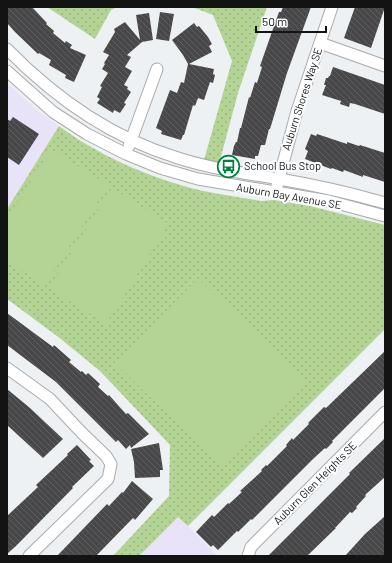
<svg xmlns="http://www.w3.org/2000/svg" width="392" height="563" font-family="Barlow,sans-serif">
  <style>
    .education { fill: #e8e3f9 }
    .grass { fill: url(#grass-dots) }
    .garden { fill: #b3d494 }
    .building { fill: url(#building-back-hatch) }
    .lines { fill: none; stroke-linecap: round; stroke-linejoin: round }
    .minor-casing { stroke: #a8aaac; stroke-width: 13 }
    .minor { stroke: #fff; stroke-width: 11 }
    .labels { text-anchor: middle; stroke-width: 4; stroke-linejoin: round; paint-order: stroke }
    .street-label { font-size: 11px; fill: #131314; stroke: #fdfeff }
    .poi-label { font-size: 11px; fill: #131314; stroke: #fdfeff; text-anchor: start }
  </style>
  <defs>
    <pattern id="grass-dots" width="8" height="8" patternUnits="userSpaceOnUse"><rect width="8" height="8" fill="#b3d494"/><path d="M2 2h.1M6 6h.1" fill="none" stroke="#99b57f" stroke-width="1.8" stroke-linecap="round"/></pattern>
    <pattern id="building-back-hatch" width="6" height="6" patternUnits="userSpaceOnUse"><rect width="6" height="6" fill="#484749"/><path d="M-1 5l2 2M0 0l6 6M5-1l2 2" fill="none" stroke="#5e5e5f"/></pattern>
  </defs>
  <rect width="100%" height="100%" fill="#eef1f3"/>
  <g class="education">
    <path d="M7,83L39,112L59,126L7,209Z"/>
    <path d="M178,517L188,526L218,556H139Z"/>
  </g>
  <g class="grass">
    <path d="M47,7H117L111,10L95,39Z"/>
    <path d="M192,7H267L238,93L219,164L204,160L232,61L213,15Z"/>
    <path d="M59,126C98,155 144,175 191,188C214,194 239,197 262,201L274,200L310,206L385,225V329L188,526L178,517L139,556H113L169,496L170,445L100,371L57,336L7,299V209Z"/>
  </g>
  <g class="garden">
    <path d="M51,149L108,185L45,285L7,261V219Z"/>
    <path d="M112,188L169,224L106,324L49,288Z"/>
    <path d="M198,278L306,381L224,467L115,364Z"/>
  </g>
  <g class="building">
    <path d="M7,7H32L47,23L46,24L54,31L53,33L65,43L66,41L72,45L70,48L86,55L74,82L65,78L66,75L49,65L51,60L39,53L38,54L15,32L7,23Z"/>
    <path d="M283,7H311L287,73L270,129H269L265,145H261L258,156H255V159L232,155L234,146L236,142H237L240,128H241L249,97L250,98L255,82L257,83L262,67L260,66L274,26L279,12H281Z"/>
    <path d="M355,7H385L371,48L344,38Z"/>
    <path d="M160,12L174,14L169,41L156,39Z"/>
    <path d="M149,13L153,40L142,42L127,55L131,57L125,67L132,71L124,85L128,87L127,89L131,92L124,103L126,104L120,113L114,110L113,113L97,103L100,99L97,97L102,87L100,86L108,73L102,69L105,64L104,63L109,55L103,52L115,32L114,29L125,22L140,40L136,15Z"/>
    <path d="M194,23L197,27L199,26L208,37L212,44L209,46L212,52L189,64L214,69L213,74L215,75L213,83L210,82L204,100L198,98L195,106L193,105L184,135H183L181,140L161,134L162,131L156,128L170,90L177,93L181,82L184,83L188,64L183,55L172,40Z"/>
    <path d="M333,67L385,85V114L355,104L350,103L349,107L340,104L341,101L322,95L326,85H324L326,78H328L329,76H330Z"/>
    <path d="M13,117L39,134L19,165L7,157V119L10,121Z"/>
    <path d="M311,134L316,136L317,134L347,144V142L359,146L360,145L385,153V182L363,175V177L344,170L343,172L332,168L331,169L305,159L308,151L305,149Z"/>
    <path d="M7,313L53,347L54,345L71,360L69,362L81,372L82,371L86,375L88,373L100,384L98,387L108,396L109,395L126,414L128,413L149,434L131,448L130,445L126,449L118,440L116,442L56,382L7,345Z"/>
    <path d="M385,351V388L332,441L333,442L326,449L325,448L313,459L252,520L251,519L238,532L237,531L218,550L213,545L211,547L196,532L212,515L214,517L228,503L229,504L242,492L240,491L262,471L261,470L266,465L267,466L287,446L286,445L292,438L293,440L309,424L308,423L324,407L326,408Z"/>
    <path d="M7,389L30,408L63,439L43,458L7,425Z"/>
    <path d="M385,438V477L365,495L366,496L356,507L357,508L352,513L350,512L335,528H336L307,556H268L350,474L349,473Z"/>
    <path d="M159,443L163,470H160V477L135,478L134,462L131,449Z"/>
    <path d="M77,445L91,460L89,461L94,466L72,487L73,488L16,546L7,554V516L38,487L36,485L68,455L67,454Z"/>
    <path d="M132,481L153,499L135,520L133,518L96,556H57L107,504L109,506L122,492L123,493Z"/>
    <path d="M385,516V556H345L365,534Z"/>
  </g>
  <g class="lines">
    <defs>
      <g id="minor">
        <path d="M320,43L385,66"/>
        <path d="M7,49C55,98 112,138 178,158C212,169 245,173 279,179C315,185 350,193 385,203"/>
        <path d="M7,71L53,112L87,134L126,154L160,168L198,179L329,201L385,216"/>
        <path d="M129,146L157,69"/>
        <path d="M277,186L297,111L332,7"/>
        <path d="M7,368L50,399L82,433L106,456L111,464L108,479L29,556"/>
        <path d="M248,556L251,547L385,412"/>
      </g>
    </defs>
    <use href="#minor" class="minor-casing"/>
    <use href="#minor" class="minor"/>
  </g>
  <defs>
    <symbol id="bus-ring" viewBox="-11 -11 22 22"><circle r="9.5" fill="#fdfeff" stroke="#00813b" stroke-width="1.5"/><path d="M-5-6H5V4H4V6H2V4H-2V6H-4V4H-5ZM-3.5-4V0h7V-4ZM-3.5 1.2v1.5H-2V1.2ZM2 1.2v1.5H3.5V1.2Z" fill="#00813b"/></symbol>
  </defs>
  <g fill-rule="evenodd">
    <use href="#bus-ring" x="216" y="154" width="25" height="25"/>
  </g>
  <g class="labels">
    <g class="street-label">
      <text transform="translate(302 99) rotate(-72)" y="4">Auburn Shores Way SE</text>
      <text transform="translate(289 196) rotate(10)" y="4">Auburn Bay Avenue SE</text>
      <text transform="translate(315 483) rotate(-45)" y="4">Auburn Glen Heights SE</text>
    </g>
    <g class="poi-label">
      <text x="244" y="170">School Bus Stop</text>
    </g>
  </g>
  <rect width="392" height="563" fill="none" stroke="#131314" stroke-width="16"/>
  <path d="M256 26v6h70v-6" fill="none" stroke="#131314" stroke-width="2"/>
  <text x="262" y="26" font-size="12" fill="#131314" stroke="#fdfeff" stroke-width="3" paint-order="stroke">50 m</text>
</svg>
